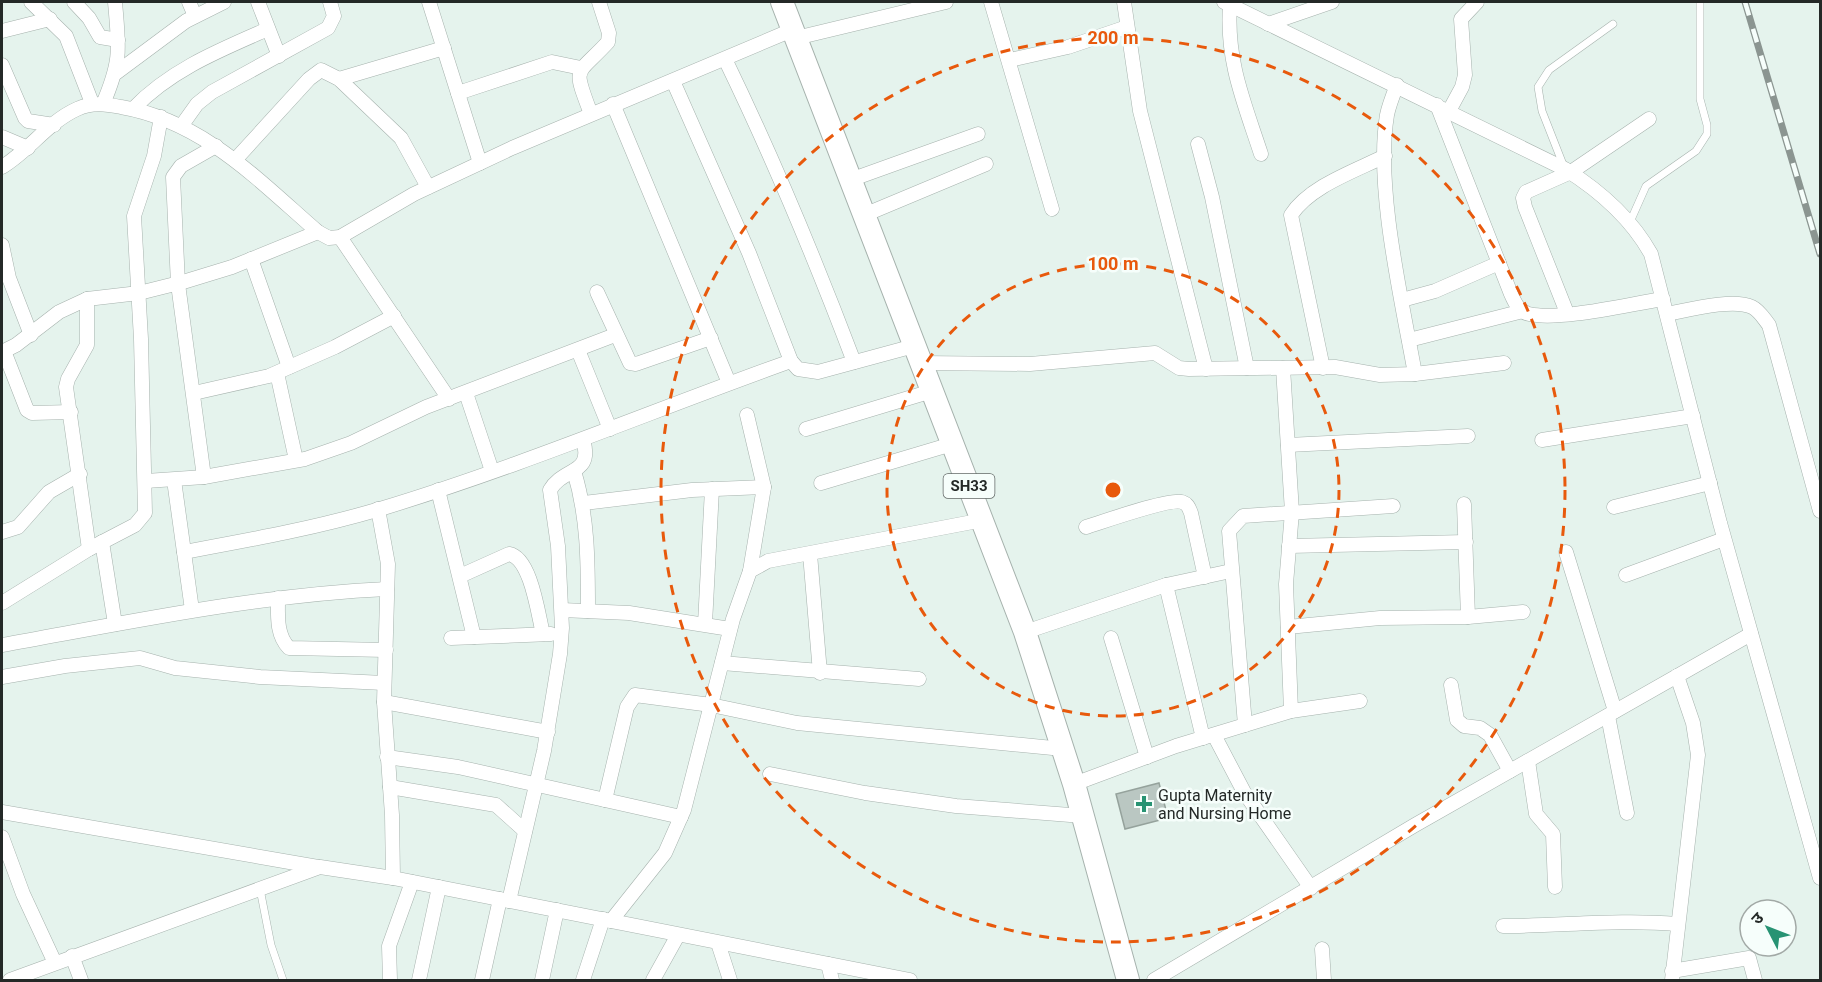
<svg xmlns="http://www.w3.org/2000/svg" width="1822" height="982" font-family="Roboto,'Noto Sans Devanagari',sans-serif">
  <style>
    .building { fill: #bac7c2; stroke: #95a29c; stroke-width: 1.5 }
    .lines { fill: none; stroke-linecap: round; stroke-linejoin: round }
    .service-casing { stroke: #a6b2ad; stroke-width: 8 }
    .minor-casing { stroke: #a6b2ad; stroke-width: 15 }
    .primary-casing { stroke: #a6b2ad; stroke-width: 24 }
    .service { stroke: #fff; stroke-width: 7 }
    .minor { stroke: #fff; stroke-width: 14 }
    .primary { stroke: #fff; stroke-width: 22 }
    .rail-casing { stroke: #8b9591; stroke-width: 7 }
    .rail { stroke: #f6fefb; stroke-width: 4.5; stroke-dasharray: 14; stroke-linecap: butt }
    .ring { fill: none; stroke: #e8590c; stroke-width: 3; stroke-dasharray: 10 8 }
    .poi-dot { fill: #279373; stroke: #f6fefb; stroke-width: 2 }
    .labels { text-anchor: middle; stroke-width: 5; stroke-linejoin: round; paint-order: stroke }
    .shield { fill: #f6fefb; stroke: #636967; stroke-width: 1.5 }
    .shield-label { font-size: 15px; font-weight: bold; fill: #242927 }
    .poi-label { font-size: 16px; fill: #242927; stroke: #f6fefb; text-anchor: start }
    .centre { fill: #e8590c; stroke: #f6fefb; stroke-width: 3 }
    .ring-label { font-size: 18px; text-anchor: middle; font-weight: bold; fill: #e8590c; stroke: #f6fefb; stroke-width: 5; stroke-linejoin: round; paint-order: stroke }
  </style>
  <rect width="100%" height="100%" fill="#e5f3ed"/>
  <path class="building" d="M1159,783L1168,818L1125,829L1116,794Z"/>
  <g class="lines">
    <defs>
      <g id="service">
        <path d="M1564,167L1542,111L1538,87L1549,70L1613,24"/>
        <path d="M1630,222L1646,186L1696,151L1707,134V125L1700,99V2"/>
        <path d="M260,889L271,945L283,980"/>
      </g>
      <g id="minor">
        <path d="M31,2L66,36L92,103"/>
        <path d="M74,2L89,18L100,37L118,40"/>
        <path d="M189,2L195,16"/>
        <path d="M258,2L279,56"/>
        <path d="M429,2L480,163"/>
        <path d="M991,2L1052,209"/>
        <path d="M1124,2L1140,111L1206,369"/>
        <path d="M1224,2L1565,169C1600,191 1631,218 1651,254L1720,523L1820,878"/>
        <path d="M1235,3L1230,5C1226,61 1244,102 1261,154"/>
        <path d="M1268,24L1332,2"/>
        <path d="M2,31L50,19"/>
        <path d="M796,38L946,2"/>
        <path d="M725,59C773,158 815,259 854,362"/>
        <path d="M1010,60L1068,47L1127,27"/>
        <path d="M2,65L25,118L28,121L54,125"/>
        <path d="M116,73L186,21L224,2"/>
        <path d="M339,79L444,48"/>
        <path d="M673,81L749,253L791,361L798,369L818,372L914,346"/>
        <path d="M1397,85C1393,95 1389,105 1387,115C1375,187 1402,301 1415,374"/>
        <path d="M458,93L552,62L581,68"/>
        <path d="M103,104C122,59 119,49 115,2"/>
        <path d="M613,104L729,383"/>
        <path d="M1437,105L1511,294C1515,303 1519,312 1529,314C1560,321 1629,304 1663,299"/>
        <path d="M133,109C170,70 220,50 268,29"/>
        <path d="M1449,111L1462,87L1465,75L1461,19L1477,2"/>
        <path d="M591,114C572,64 576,77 608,42L609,33L599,2"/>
        <path d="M182,125L197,104L212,92L328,28L334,16L330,2"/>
        <path d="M2,137L28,148"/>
        <path d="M1198,144L1212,197L1247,368"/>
        <path d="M235,160L309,79L321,70L339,79L401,138L428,187"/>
        <path d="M2,167C29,151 48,122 77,109C92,102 106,104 121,107C203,121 258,180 318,232L329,238L340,237L414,194L512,148L792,30"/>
        <path d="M850,180L978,134"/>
        <path d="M864,215L986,164"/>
        <path d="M340,237L449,399"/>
        <path d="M2,245L9,278L31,335"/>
        <path d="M251,259L289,367"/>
        <path d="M597,292L630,363L636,364L711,338"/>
        <path d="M87,299V345L68,379L66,387L89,549"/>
        <path d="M1402,300L1435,291L1499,263"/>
        <path d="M1567,313L1525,207L1523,198L1526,192L1571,172L1649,119"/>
        <path d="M1667,314C1688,310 1733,298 1752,307C1760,311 1764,319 1769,325L1820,511"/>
        <path d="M1409,340L1523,311"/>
        <path d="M578,350L610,429"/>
        <path d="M4,351L27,410L32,413L71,412"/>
        <path d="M2,352L16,345L59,312L87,299L139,293L183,282L232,267L318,232"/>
        <path d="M921,363L1030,364L1155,353L1179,368L1189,369L1335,367L1380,375L1415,374L1504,363"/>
        <path d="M1283,368L1292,512L1286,584L1291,711"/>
        <path d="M1323,368L1291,215C1310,186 1355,171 1385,156"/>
        <path d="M277,373L296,460"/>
        <path d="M194,393L269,376L335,347L394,316"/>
        <path d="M466,393L492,471"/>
        <path d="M747,415L764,487L750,571"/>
        <path d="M806,429L932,391"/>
        <path d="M1542,440L1693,416"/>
        <path d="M1288,445L1468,436"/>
        <path d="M574,471C588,517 588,562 588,611"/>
        <path d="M204,477L178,284L173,177L181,166L216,146"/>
        <path d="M174,480L192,610"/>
        <path d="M146,481L204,477L305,459L351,443L426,407L615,335"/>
        <path d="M821,483L952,444"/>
        <path d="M438,490L474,637"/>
        <path d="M584,503L692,490L764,487"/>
        <path d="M1464,504L1468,617"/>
        <path d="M1614,507L1710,483"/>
        <path d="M378,509L388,564L384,702L392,815L393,878"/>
        <path d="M1086,527C1102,522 1170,498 1182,502C1188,504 1189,508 1191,513L1205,577"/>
        <path d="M2,532L18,527L49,492L80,474"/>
        <path d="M102,542L115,624"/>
        <path d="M1289,546L1466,542"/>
        <path d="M184,552C249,540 316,528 380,509C519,467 654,410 791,361"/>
        <path d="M1566,552L1615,711"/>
        <path d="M810,554L820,673"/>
        <path d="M1626,575L1724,539"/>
        <path d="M460,576L509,554C531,558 538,614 543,634"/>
        <path d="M1166,585L1203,738"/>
        <path d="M278,598C278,615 276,635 289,648L386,650"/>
        <path d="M2,603L89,549L135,525L145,513L141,339L134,216L154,156L161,117"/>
        <path d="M562,610L629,613L730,629"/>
        <path d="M705,624L712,489"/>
        <path d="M1288,627L1380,618L1468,617L1523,612"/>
        <path d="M1025,632L1166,585L1231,571"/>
        <path d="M451,638L551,634"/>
        <path d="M1111,638L1147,757"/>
        <path d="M2,645C130,622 257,595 387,589"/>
        <path d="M722,663L919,679"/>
        <path d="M2,677L65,666L140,658L175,668L260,677L384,683"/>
        <path d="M1451,685L1457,720L1464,726L1480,728L1490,735L1510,771"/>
        <path d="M384,702L548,732"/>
        <path d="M1608,716L1627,813"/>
        <path d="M1245,725L1229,531L1243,516L1393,506"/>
        <path d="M1214,735L1244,792L1311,888"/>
        <path d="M387,757L458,767L681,817"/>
        <path d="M1528,761L1536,814L1553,834L1555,887"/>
        <path d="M770,774L865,793L956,806L1083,816"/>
        <path d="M1074,784L1176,746L1291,711L1360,701"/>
        <path d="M390,787L496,805L525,831"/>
        <path d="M605,800L627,707L635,695L711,705L797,723L1063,749"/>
        <path d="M2,812L318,867"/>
        <path d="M2,837L23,894L55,963"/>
        <path d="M509,901L544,751L560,654L562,628L558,546L550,490C563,467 594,475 583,440"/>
        <path d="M611,921L665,853L684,810L733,619L750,571L768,561L983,520"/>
        <path d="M1503,926C1561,926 1619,919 1677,924"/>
        <path d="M718,943L730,980"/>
        <path d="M1322,949L1324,980"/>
        <path d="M72,956L81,980"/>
        <path d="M828,964L832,980"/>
        <path d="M1672,971L1749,958L1755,980"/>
        <path d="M10,980L320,867L393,878L910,980"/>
        <path d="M390,980L389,946L412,882"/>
        <path d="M419,980L439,887"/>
        <path d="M482,980L500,899"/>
        <path d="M542,980L557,910"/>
        <path d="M583,980L603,919"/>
        <path d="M653,980L678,935"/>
        <path d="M1154,980L1415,825L1751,634"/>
        <path d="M1672,980L1698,755L1693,723L1677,676"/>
      </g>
      <path id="primary" d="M782,2L1025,632L1074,784L1128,980"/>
    </defs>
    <use href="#service" class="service-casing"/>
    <use href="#minor" class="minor-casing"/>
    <use href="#primary" class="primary-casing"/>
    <use href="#service" class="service"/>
    <use href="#minor" class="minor"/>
    <use href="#primary" class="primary"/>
    <defs>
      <path id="rail" d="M1745,2L1820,254"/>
    </defs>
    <use href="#rail" class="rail-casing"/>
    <use href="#rail" class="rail"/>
  </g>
  <g class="ring">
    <circle cx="1113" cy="490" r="226"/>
    <circle cx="1113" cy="490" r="452"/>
  </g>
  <path class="poi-dot" d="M1141 795h6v6h6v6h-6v6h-6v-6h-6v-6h6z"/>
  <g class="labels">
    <rect class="shield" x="943.5" y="474" width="51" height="24" rx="4.5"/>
    <g class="shield-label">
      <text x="969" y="491">SH33</text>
    </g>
    <g class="poi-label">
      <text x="1158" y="801">Gupta Maternity<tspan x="1158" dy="18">and Nursing Home</tspan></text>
    </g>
  </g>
  <circle cx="1113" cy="490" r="9" class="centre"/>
  <g class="ring-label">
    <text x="1113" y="44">200 m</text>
    <text x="1113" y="270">100 m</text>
  </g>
  <rect width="1822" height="982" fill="none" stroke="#242927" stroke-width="6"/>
  <g transform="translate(1768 928) rotate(312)"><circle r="28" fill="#f6fefb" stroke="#a2a9a6" stroke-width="1.5"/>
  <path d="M0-4.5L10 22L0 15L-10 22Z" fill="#279373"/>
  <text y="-9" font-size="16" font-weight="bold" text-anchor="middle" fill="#242927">उ</text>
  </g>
</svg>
